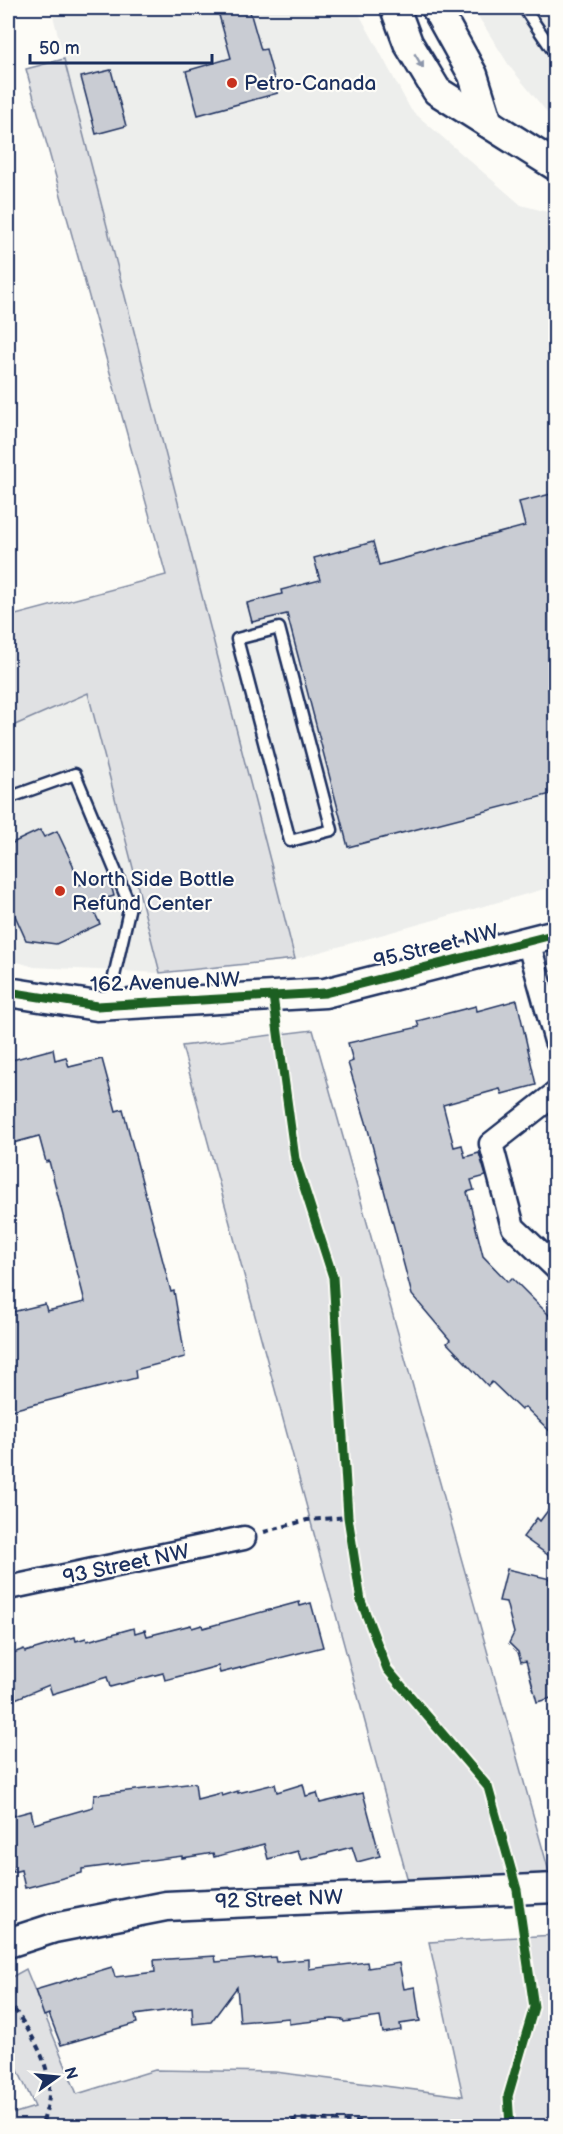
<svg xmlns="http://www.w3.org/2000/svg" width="563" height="2134" font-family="'Balsamiq Sans',sans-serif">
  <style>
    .built { fill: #edeeec }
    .green { fill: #e0e1e3; stroke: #7e88a0; stroke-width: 1.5 }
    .building { fill: #c9ccd3; stroke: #1b2f5e; stroke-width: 1.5 }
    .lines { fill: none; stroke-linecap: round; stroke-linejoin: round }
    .service-casing { stroke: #1b2f5e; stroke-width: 15 }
    .minor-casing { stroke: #1b2f5e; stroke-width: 27 }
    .tertiary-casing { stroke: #1b2f5e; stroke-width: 33 }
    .path { stroke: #1b2f5e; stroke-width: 4; stroke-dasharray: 6 4.5; stroke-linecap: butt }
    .service { stroke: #fdfcf7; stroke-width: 10 }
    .minor { stroke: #fdfcf7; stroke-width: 22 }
    .tertiary { stroke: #fdfcf7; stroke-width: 28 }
    .cycleway-casing { stroke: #fdfcf7; stroke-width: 13 }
    .cycleway { stroke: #1b5e20; stroke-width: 9 }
    .oneway { fill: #8c96aa }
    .poi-dot { fill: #c8321e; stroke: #fdfcf7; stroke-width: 2 }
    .labels { text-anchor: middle; stroke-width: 4.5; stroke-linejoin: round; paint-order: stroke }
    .poi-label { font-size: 21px; fill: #1b2f5e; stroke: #fdfcf7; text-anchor: start }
    .street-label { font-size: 21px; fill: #1b2f5e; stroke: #fdfcf7 }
  </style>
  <rect width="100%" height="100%" fill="#fdfcf7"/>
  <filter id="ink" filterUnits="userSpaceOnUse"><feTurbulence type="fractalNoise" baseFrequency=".0167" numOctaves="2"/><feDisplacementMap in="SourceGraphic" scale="12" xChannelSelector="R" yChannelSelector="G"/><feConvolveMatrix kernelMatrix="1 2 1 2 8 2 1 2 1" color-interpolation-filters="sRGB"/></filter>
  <g filter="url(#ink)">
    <g class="built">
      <path d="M51,8H356L411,110L521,205L555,214V886L295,959Z"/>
      <path d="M473,8H555V122L510,67Z"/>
      <path d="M88,693L160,973L34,967L8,959V728Z"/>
    </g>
    <g class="green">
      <path d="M64,59L272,868L295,959L160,973L88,693L8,728V617L166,575L26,69Z"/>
      <path d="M313,1030L550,1875L408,1881L182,1046Z"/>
      <path d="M555,1935V2126H8V2118L12,2114L35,2107L8,2049V1979L26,1969L77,2094L155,2070L275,2072L463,2096L429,1942Z"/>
    </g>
    <g class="building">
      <path d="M217,8H249L261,50L266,49L278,93L198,115L186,71L231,58Z"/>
      <path d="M111,70L126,126L96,134L81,77Z"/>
      <path d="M555,493V793L348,847L287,614L252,622L247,603L282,594L281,590L320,580L314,558L373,542L379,565L525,526L519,502Z"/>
      <path d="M40,830L44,837L57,831L73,865L78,885L109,877L114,896L90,903L100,924L56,944L26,940L8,900V845Z"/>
      <path d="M517,1000L536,1085L502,1094L500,1089L443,1105L454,1147L462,1145L465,1157L479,1153L486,1176L471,1180L474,1190L467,1192L483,1256L508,1282L512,1278L555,1321V1436L525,1407L521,1410L492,1382L488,1386L447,1343L450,1340L412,1295L366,1122L348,1063L353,1061L348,1043L419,1027L417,1021L476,1006L477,1011Z"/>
      <path d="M53,1049L55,1060L66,1057L69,1067L102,1059L116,1111L123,1109L171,1292L174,1291L185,1357L135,1370L136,1378L8,1411V1313L45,1304L47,1311L85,1302L49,1161L46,1162L39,1136L13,1143L11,1138L8,1139V1061Z"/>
      <path d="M555,1501V1560L523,1537L537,1518L540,1521Z"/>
      <path d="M507,1569L555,1580V1697L537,1702L526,1661L521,1662L518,1652L509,1643L514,1633L506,1602L499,1601Z"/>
      <path d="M299,1602L300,1606L311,1603L323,1647L220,1673L218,1666L165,1680L163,1673L110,1687L107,1677L52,1694L49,1685L8,1702V1655L24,1649L25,1652L75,1637L76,1641L86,1638L87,1641L134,1628L135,1633L145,1630L147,1636L191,1625L192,1628L202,1625L203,1628Z"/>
      <path d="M195,1783L197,1799L221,1793L222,1796L238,1791V1793L275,1784L277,1792L303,1784L306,1796L317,1793L320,1803L363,1793L380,1856L357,1862L352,1847L301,1860L298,1851L268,1859L264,1844L214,1857L213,1853L182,1858V1856L82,1869V1873L25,1888L21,1870L13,1872L8,1851V1817L31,1811L34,1824L93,1807L94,1795Z"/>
      <path d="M215,1956L216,1962L275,1957L276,1962L309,1959V1969L367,1962L368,1968L399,1963L404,1989L415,1987L420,2021L400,2024L401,2030L383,2033L380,2017L344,2022L343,2020L332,2019L289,2024V2018L240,2022L237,1987L211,2022L193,2024L192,2007L135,2015L137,2023L61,2045L49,2014L44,2016L35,1990L112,1967L115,1977L155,1972L154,1960Z"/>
    </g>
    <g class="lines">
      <defs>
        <g id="service">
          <path d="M524,8L556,55"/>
          <path d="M279,628L332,830L290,841L237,639Z"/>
          <path d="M8,798L75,774L130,906L108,1003"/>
        </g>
        <g id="minor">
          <path d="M528,941L556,1041"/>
          <path d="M556,1093L491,1144L513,1227L556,1268"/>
          <path d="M8,1588L244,1538"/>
        </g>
        <g id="tertiary">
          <path d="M395,8L408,43L437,91L556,166"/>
          <path d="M436,8L473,75L488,123"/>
          <path d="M8,992L97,1006L325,993L556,934"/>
          <path d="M8,1943L54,1928L166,1906L556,1888"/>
        </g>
      </defs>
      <use href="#service" class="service-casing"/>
      <use href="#minor" class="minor-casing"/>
      <use href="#tertiary" class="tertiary-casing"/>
      <g class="path">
        <path d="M264,1532L307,1520L348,1517"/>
        <path d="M8,2001C27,2027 51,2060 49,2094C49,2105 44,2116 42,2126"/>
        <path d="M271,2126L298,2119L369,2122L378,2126"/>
      </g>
      <use href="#service" class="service"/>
      <use href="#minor" class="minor"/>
      <use href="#tertiary" class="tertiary"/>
      <defs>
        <g id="cycleway">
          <path d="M8,992L97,1006L325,993L556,934"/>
          <path d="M273,996L295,1159L333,1277L348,1517L361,1601L387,1669L488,1787L517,1890L534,2007L508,2096L510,2126"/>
        </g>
      </defs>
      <use href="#cycleway" class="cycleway-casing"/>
      <use href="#cycleway" class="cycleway"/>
    </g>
    <defs><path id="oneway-solid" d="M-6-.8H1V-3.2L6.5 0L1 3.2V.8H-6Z" transform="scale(1.5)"/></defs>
    <use class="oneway" href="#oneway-solid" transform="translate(419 61) rotate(59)"/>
  </g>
  <g class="poi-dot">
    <circle cx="232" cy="83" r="6"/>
    <circle cx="60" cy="891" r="6"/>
  </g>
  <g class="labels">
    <g class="poi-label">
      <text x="244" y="90">Petro-Canada</text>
      <text x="72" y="886">North Side Bottle<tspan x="72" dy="24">Refund Center</tspan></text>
    </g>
    <g class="street-label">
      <text transform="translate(436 946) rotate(-14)" y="7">95 Street NW</text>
      <text transform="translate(165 982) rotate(-2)" y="7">162 Avenue NW</text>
      <text transform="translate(126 1564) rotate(-12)" y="7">93 Street NW</text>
      <text transform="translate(279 1899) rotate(-2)" y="7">92 Street NW</text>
    </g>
  </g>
  <rect width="563" height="2134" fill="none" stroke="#fdfcf7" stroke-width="30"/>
  <rect x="15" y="15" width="533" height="2104" fill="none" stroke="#1b2f5e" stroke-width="2" filter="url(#ink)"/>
  <g transform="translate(57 2077) rotate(75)" stroke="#fdfcf7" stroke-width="4.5" paint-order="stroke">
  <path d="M0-4.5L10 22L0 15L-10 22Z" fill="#1b2f5e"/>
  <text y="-9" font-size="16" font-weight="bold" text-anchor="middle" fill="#1b2f5e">N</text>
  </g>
  <path d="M30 54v9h182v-9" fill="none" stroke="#1b2f5e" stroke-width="3"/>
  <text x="39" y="54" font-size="18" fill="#1b2f5e" stroke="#fdfcf7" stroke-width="4.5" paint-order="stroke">50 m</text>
</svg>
